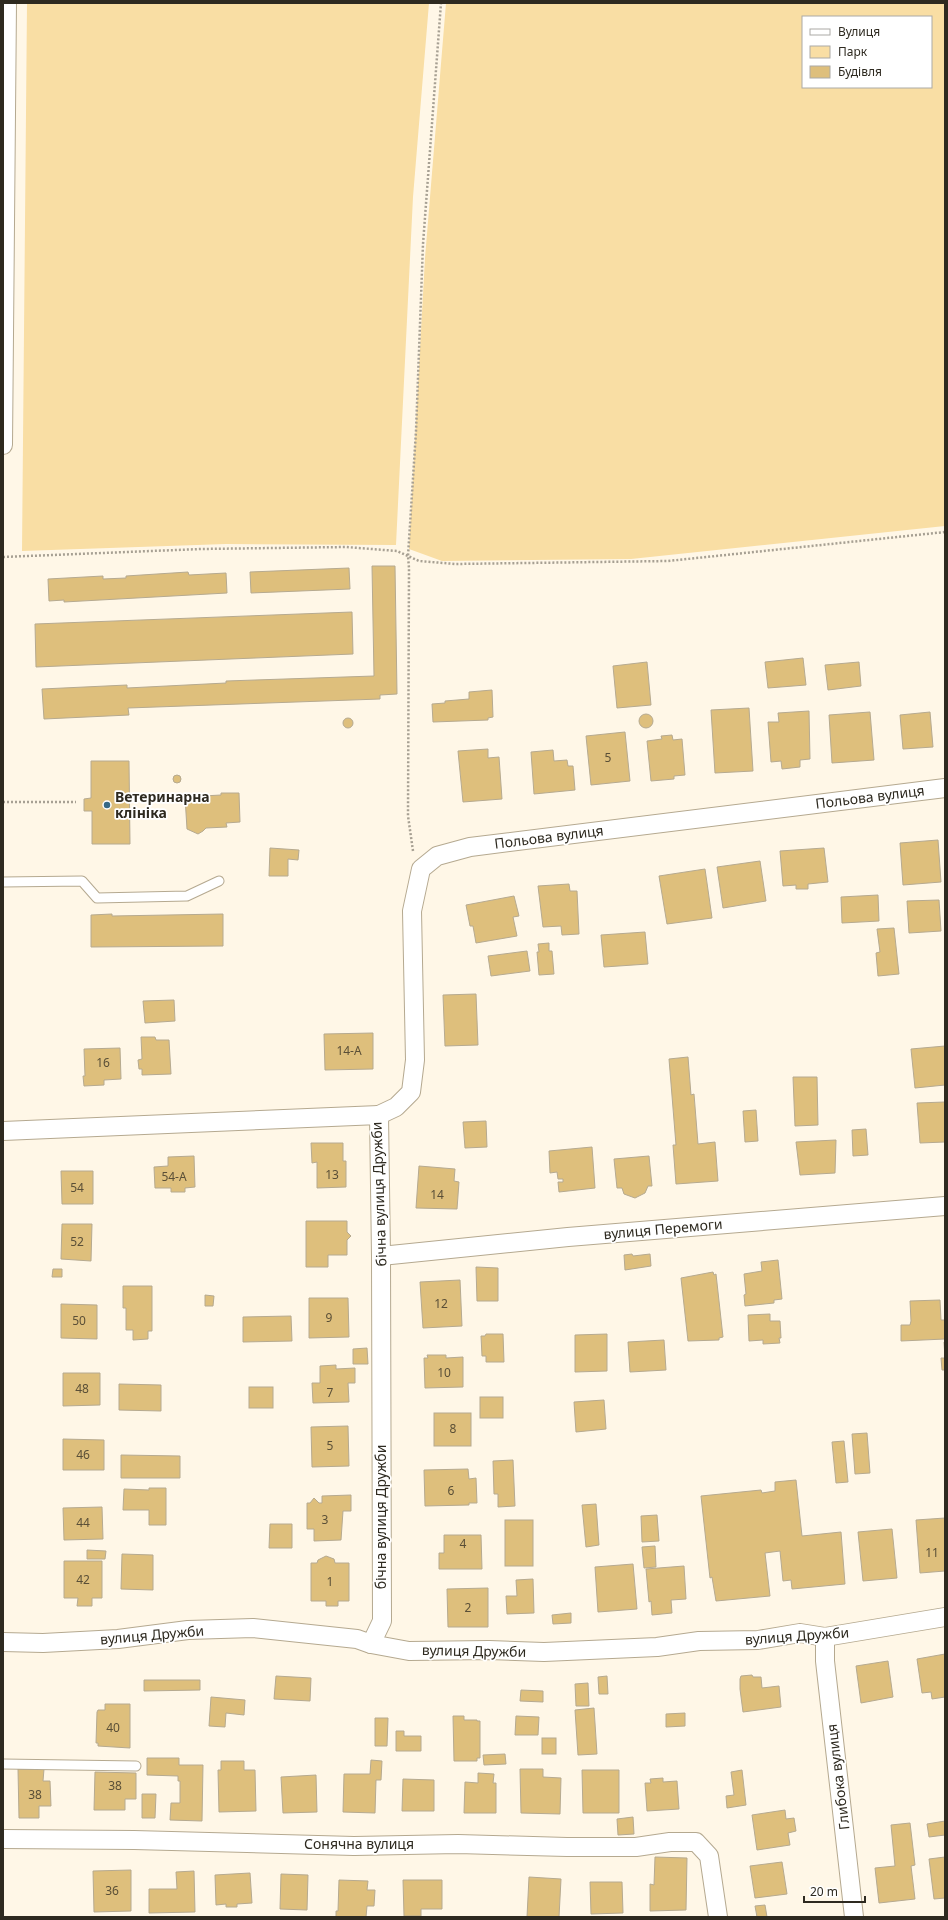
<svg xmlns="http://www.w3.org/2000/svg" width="948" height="1920" font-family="'Noto Sans',sans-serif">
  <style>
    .green { fill: #f9dea4; fill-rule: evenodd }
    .building { fill: #debf7c; stroke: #b6aa90 }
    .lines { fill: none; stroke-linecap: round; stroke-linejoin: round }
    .service-casing { stroke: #b5a990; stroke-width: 11 }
    .minor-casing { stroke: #b5a990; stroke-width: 20 }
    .path { stroke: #a7a093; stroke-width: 2.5; stroke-dasharray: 2 2; stroke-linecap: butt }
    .service { stroke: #fff; stroke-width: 9 }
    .minor { stroke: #fff; stroke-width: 18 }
    .poi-dot { fill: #366986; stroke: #fff; stroke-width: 1.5 }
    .labels { text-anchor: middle; stroke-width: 3.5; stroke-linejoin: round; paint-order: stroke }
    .number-label { font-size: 12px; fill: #5a4f37 }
    .poi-label { font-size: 14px; font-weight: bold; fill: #2e2a20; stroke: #fff; text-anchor: start }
    .street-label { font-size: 14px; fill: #2e2a20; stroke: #fff }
  </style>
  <rect width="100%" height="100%" fill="#fff7e7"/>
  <g class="green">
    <path d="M27,3H429L413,197L396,545L226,544L22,551Z"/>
    <path d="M446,3H945V526L631,559L442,561L409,549L425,258ZM803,17H931V87H803Z"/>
  </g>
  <g class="building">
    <path d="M372,566H395L397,694L380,695V699L128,708L129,715L44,719L42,689L127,685V688L226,683V681L374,676Z"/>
    <path d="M349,568L350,589L251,593L250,572Z"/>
    <path d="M188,572L189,575L226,573L227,593L64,602V600L49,601L48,579L103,576V579L126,578V576Z"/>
    <path d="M352,612L353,654L36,667L35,624Z"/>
    <path d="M803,658L806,685L768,688L765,662Z"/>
    <path d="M647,662L651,705L617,708L613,666Z"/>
    <path d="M859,662L861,686L828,690L825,665Z"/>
    <path d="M492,690L493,717L488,718V720L433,722L432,704L445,703V701L469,699V692Z"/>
    <path d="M749,708L753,771L715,773L711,710Z"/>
    <path d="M809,711L810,759L800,760V767L782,769L781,761L771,762L768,722H779L778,713Z"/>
    <path d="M870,712L874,760L832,763L829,715Z"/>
    <path d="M930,712L933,747L903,749L900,715Z"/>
    <circle cx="646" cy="721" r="7"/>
    <circle cx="348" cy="723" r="5"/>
    <path d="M625,732L630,781L591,785L586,736Z"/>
    <path d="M672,735L673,740L682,739L685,775L674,776V779L651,781L647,741L662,739L661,736Z"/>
    <path d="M488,749V758L499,757L502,799L463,802L458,751Z"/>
    <path d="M553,750L554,761L567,760L568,766H573L575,790L534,794L531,752Z"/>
    <path d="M91,761H129L130,844H92V811H84V799L91,798Z"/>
    <circle cx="177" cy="779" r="4"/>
    <path d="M221,793H239L240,822L226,823L227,827L206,828L203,831L198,834L187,829L185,797L221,795Z"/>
    <path d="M938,840L941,882L903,885L900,843Z"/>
    <path d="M270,848L299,850L298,860L288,859V876H269Z"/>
    <path d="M824,848L828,882L808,884V889H796V885L783,886L780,851Z"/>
    <path d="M760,861L766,901L723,908L717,867Z"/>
    <path d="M705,869L712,918L667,924L659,876Z"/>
    <path d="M569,884L570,891H577L579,934L562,935L561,926L543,927L538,886Z"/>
    <path d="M878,895L879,921L842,923L841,897Z"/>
    <path d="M514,896L519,916L513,917L517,936L476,943L473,926H470L466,905Z"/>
    <path d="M939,900L941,931L909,933L907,901Z"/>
    <path d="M112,914V916L223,914V946L91,947V915Z"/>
    <path d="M894,928L899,974L878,976L876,953L880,952L877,929Z"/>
    <path d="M645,932L648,964L604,967L601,935Z"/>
    <path d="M549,943V951H552L554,974L539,975L537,952H539L538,944Z"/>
    <path d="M527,951L530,971L491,976L488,956Z"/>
    <path d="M476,994L478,1045L445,1046L443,995Z"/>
    <path d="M174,1000L175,1021L145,1023L143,1001Z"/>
    <path d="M373,1033V1069L325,1070L324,1034Z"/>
    <path d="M141,1037H155L156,1040H169L171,1074L142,1075V1069H139L138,1060L142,1059Z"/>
    <path d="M945,1046V1085L915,1088L911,1049Z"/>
    <path d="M120,1048L121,1079L104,1080V1085L84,1086L83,1076H85L84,1049Z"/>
    <path d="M688,1057L691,1095L694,1094L698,1144L715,1142L718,1181L676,1184L673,1145H676L669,1059Z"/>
    <path d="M793,1077H817L818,1125L795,1126Z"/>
    <path d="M945,1102V1142L920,1143L917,1103Z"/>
    <path d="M756,1110L758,1141L745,1142L743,1111Z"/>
    <path d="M486,1121L487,1147L465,1148L463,1122Z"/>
    <path d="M866,1129L868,1155L853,1156L852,1130Z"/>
    <path d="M836,1140L835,1173L800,1175L796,1142Z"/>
    <path d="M311,1143H343V1161H346V1187L317,1188V1162L312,1163Z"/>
    <path d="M592,1147L595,1188L559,1192L558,1182H563V1179H558L557,1172L550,1173L549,1151Z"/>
    <path d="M194,1156L195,1187L185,1188V1192H171V1188H155L154,1167L168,1166V1157Z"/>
    <path d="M649,1156L652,1186H648L645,1193L635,1198L624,1194L622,1188H617L614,1159Z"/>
    <path d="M419,1166L455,1169L454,1181L459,1182L457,1209L416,1208Z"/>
    <path d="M61,1171H93V1204H62Z"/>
    <path d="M306,1221H347V1232L351,1236L347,1240V1255H328V1267H306Z"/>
    <path d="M62,1224H92L91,1261L61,1259Z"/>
    <path d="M632,1254L633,1256L650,1254L651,1266L625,1270L624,1255Z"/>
    <path d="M778,1260L782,1299L774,1300V1303L745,1306L744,1295L746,1294L744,1274L762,1271L761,1262Z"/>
    <path d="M476,1267L498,1268V1301H477Z"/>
    <path d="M53,1269H62V1277H52Z"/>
    <path d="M713,1272L714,1275L716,1274L723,1337L719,1338V1340L688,1341L681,1278Z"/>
    <path d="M460,1280L462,1326L423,1328L420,1282Z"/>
    <path d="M123,1286H152V1331H148V1339L133,1340V1330H126V1308H123Z"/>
    <path d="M205,1295L214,1296L213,1306H205Z"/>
    <path d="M309,1298H348L349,1337L309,1338Z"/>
    <path d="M940,1300L941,1320H945V1339L901,1341V1325H910L911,1321L910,1301Z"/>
    <path d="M61,1304L97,1305V1339L61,1338Z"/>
    <path d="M770,1314V1321H780L781,1338H779L780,1343L763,1344V1340L749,1341L748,1315Z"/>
    <path d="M291,1316L292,1341L243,1342V1317Z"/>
    <path d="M486,1334H503L504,1362H486V1356H482L481,1336H485Z"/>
    <path d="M607,1334V1371L575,1372V1335Z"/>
    <path d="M664,1340L666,1370L630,1372L628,1342Z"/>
    <path d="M944,1342H945V1370H942L941,1358H945Z"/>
    <path d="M367,1348L368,1364H353V1349Z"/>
    <path d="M427,1355H446V1358L463,1357V1387L425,1388L424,1358H428Z"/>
    <path d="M336,1365V1369L355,1368V1383H348L349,1402L313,1403L312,1383H320V1366Z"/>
    <path d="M63,1373H100V1405L63,1406Z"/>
    <path d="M119,1384L161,1385V1411L119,1410Z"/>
    <rect x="249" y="1387" width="24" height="21"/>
    <rect x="480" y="1397" width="23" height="21"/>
    <path d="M604,1400L606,1429L576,1432L574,1402Z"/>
    <rect x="434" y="1413" width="37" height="33"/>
    <path d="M348,1426L349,1466L312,1467L311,1427Z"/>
    <path d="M867,1433L870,1473L855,1474L852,1434Z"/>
    <path d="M63,1439L104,1440V1470H63Z"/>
    <path d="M844,1441L848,1482L836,1483L832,1442Z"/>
    <path d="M121,1455L180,1456V1478H121Z"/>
    <path d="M513,1460L515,1506L498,1507V1494H494L493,1461Z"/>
    <path d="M468,1469L469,1479L476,1478L477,1503H469V1505L425,1506L424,1470Z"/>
    <path d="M796,1480L802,1536L841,1532L845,1584L792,1589L791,1580L783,1581L780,1551L765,1553L770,1596L716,1601L712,1577L710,1578L701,1496L761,1490L762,1493L775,1491V1482Z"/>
    <path d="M149,1488H166V1525H149V1510H123L124,1489L149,1490Z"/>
    <path d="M351,1495V1511H343L341,1540L314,1541V1529H307V1503H310L314,1498L319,1503H322V1496Z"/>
    <path d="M596,1504L599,1545L586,1547L582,1505Z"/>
    <path d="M102,1507L103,1539L64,1540L63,1508Z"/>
    <path d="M657,1515L659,1541L642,1542L641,1516Z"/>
    <path d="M945,1518V1571L920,1573L916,1520Z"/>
    <rect x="505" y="1520" width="28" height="46"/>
    <path d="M270,1524H292V1548H269Z"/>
    <path d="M892,1529L897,1578L863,1581L858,1532Z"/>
    <path d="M444,1535H481L482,1569H439V1553H444Z"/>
    <path d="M655,1546L656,1567L644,1568L642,1547Z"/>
    <path d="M87,1550L106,1551L105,1559H87Z"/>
    <path d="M122,1554L153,1555V1590L121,1589Z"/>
    <path d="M326,1556L334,1559L335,1563H349V1601H338V1606H326V1601H311V1563H317L318,1560Z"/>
    <path d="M64,1561H102V1598H92V1606H77L78,1598H64Z"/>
    <path d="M633,1564L637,1609L598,1612L595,1567Z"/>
    <path d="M684,1566L686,1599L671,1600L672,1613L652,1615L651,1601L649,1602L646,1569Z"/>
    <path d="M533,1579L534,1613L507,1614L506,1596H517L516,1580Z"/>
    <path d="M488,1588V1627H448L447,1589Z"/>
    <path d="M571,1613V1623L553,1624L552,1615Z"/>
    <path d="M945,1654V1697L932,1699L931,1692L922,1693L917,1659Z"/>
    <path d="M888,1661L893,1697L861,1703L856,1666Z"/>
    <path d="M752,1675L753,1677H761L762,1688L779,1686L781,1707L743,1712L740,1689V1679L741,1676Z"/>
    <path d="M276,1676L311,1678L310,1701L274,1699Z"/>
    <path d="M607,1676L608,1694H599L598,1677Z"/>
    <path d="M144,1680H200V1690L144,1691Z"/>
    <path d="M588,1683L589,1706H576L575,1684Z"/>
    <path d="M521,1690L543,1691V1702L520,1701Z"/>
    <path d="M211,1697L245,1700L244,1715L226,1713L225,1727L209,1726Z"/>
    <path d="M105,1704H130V1748L98,1746V1743H96L97,1712L98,1710H105Z"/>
    <path d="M594,1708L597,1754L578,1755L575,1710Z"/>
    <path d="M685,1713V1726L666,1727V1714Z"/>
    <path d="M453,1716H464V1720H477V1721H480V1758H477V1761H454Z"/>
    <path d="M516,1716L539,1717L538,1735H515Z"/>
    <path d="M375,1718H388L387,1746H375Z"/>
    <path d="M396,1731H404V1736H421V1751H396Z"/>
    <rect x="542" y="1738" width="14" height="16"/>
    <path d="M505,1754L506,1764L484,1765L483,1755Z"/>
    <path d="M147,1758H179V1765H203L202,1821L170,1820L171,1803H180V1781H178V1776L147,1775Z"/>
    <path d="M371,1760L382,1761L381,1780H376L375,1813L343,1812L344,1774H370Z"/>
    <path d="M221,1761H244V1770H255L256,1811L219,1812L218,1770H221Z"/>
    <path d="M18,1769H44L43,1781H50L51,1806H39V1818H19Z"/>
    <path d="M520,1769H543V1777L561,1778L560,1814L521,1813Z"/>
    <path d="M582,1770H619V1813H583Z"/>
    <path d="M742,1770L746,1805L727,1808L726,1796L734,1795L731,1772Z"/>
    <path d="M95,1772L136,1773V1799H125V1810H94Z"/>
    <path d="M478,1773L494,1774L493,1783H496V1813H464L465,1782L478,1783Z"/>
    <path d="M316,1775L317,1812L283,1813L281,1777Z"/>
    <path d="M663,1778V1782L677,1781L679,1809L647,1811L645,1783H651L650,1779Z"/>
    <path d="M403,1779L434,1780V1811H402Z"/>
    <path d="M142,1794H156L155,1818H142Z"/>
    <path d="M785,1810L786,1819L794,1818L796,1831L788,1833L790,1845L757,1850L752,1815Z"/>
    <path d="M633,1817L634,1834L618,1835L617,1819Z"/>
    <path d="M945,1821V1835L929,1837L927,1824Z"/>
    <path d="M910,1823L915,1865L911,1866L915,1899L879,1903L875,1868L895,1866L891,1825Z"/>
    <path d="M655,1857L687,1858L686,1910L650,1911V1884L654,1885Z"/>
    <path d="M945,1857V1898L934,1899L929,1859Z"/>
    <path d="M782,1862L787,1894L755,1898L750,1866Z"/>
    <path d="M131,1870V1911L94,1912L93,1871Z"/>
    <path d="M194,1871L195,1912L149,1913V1889H177L176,1872Z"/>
    <path d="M250,1873L252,1903L237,1904V1907H226V1904L216,1905L215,1875Z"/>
    <path d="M281,1874L308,1875L307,1910L280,1909Z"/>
    <path d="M529,1877L561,1879L559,1917H527Z"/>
    <path d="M339,1880L368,1881L367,1890H375L374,1906H367L366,1917H336V1911H338Z"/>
    <path d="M403,1880H442V1909H421V1916H404Z"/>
    <path d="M590,1882H622L623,1913L591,1914Z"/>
    <path d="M765,1905L767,1917H757L755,1906Z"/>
  </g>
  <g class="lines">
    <defs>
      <g id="service">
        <path d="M3,882L82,881L97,898L187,896L219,881"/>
        <path d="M3,1764L136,1766"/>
      </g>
      <g id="minor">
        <path d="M3,445L7,3"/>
        <path d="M379,1115L396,1107L411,1092L415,1060L412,911L421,869L437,856L470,847L945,788"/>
        <path d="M3,1131L379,1115L381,1256L382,1621L371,1644"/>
        <path d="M381,1256L568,1237L945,1206"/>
        <path d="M825,1637V1661L854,1917"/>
        <path d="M3,1642L43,1643L118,1639L188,1630L253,1628L357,1639L371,1644L409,1651L489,1650L544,1652L657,1647L699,1641L758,1640L800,1633L825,1637L945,1617"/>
        <path d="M3,1839L134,1840L354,1846L458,1844L567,1847H636L670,1842H696L709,1856L718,1917"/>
      </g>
    </defs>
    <use href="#service" class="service-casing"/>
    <use href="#minor" class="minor-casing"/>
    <g class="path">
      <path d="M3,557L201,549L346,547L397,551L419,561L455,564L668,561L945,532"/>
      <path d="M3,802H76"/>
      <path d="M413,851L408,816L409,568L408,556L416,431L423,244L441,3"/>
    </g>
    <use href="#service" class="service"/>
    <use href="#minor" class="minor"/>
  </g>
  <circle class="poi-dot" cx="107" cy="805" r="4"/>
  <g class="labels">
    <g class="number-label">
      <text x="608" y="762">5</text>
      <text x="349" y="1055">14-А</text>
      <text x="103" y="1067">16</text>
      <text x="332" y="1179">13</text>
      <text x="174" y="1181">54-А</text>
      <text x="77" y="1192">54</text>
      <text x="437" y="1199">14</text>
      <text x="77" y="1246">52</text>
      <text x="441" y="1308">12</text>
      <text x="329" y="1322">9</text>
      <text x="79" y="1325">50</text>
      <text x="444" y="1377">10</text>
      <text x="82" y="1393">48</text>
      <text x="330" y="1397">7</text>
      <text x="453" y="1433">8</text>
      <text x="330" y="1450">5</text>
      <text x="83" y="1459">46</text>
      <text x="451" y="1495">6</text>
      <text x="325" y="1524">3</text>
      <text x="83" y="1527">44</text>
      <text x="463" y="1548">4</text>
      <text x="932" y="1557">11</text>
      <text x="83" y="1584">42</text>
      <text x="330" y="1586">1</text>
      <text x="468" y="1612">2</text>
      <text x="113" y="1732">40</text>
      <text x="115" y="1790">38</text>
      <text x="35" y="1799">38</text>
      <text x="112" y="1895">36</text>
    </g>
    <g class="poi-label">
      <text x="115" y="802">Ветеринарна<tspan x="115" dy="16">клініка</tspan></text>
    </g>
    <g class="street-label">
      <text transform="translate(870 797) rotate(-7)" y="5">Польова вулиця</text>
      <text transform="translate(549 837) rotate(-7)" y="5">Польова вулиця</text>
      <text transform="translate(379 1194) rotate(-92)" y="5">бічна вулиця Дружби</text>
      <text transform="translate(663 1229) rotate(-5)" y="5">вулиця Перемоги</text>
      <text transform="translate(381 1517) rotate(-90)" y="5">бічна вулиця Дружби</text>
      <text transform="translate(152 1635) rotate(-5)" y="5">вулиця Дружби</text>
      <text transform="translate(797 1636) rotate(-4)" y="5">вулиця Дружби</text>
      <text transform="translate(474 1651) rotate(1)" y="5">вулиця Дружби</text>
      <text transform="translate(838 1777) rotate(-97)" y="5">Глибока вулиця</text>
      <text x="359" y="1849">Сонячна вулиця</text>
    </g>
  </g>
  <rect width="948" height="1920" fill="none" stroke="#2e2a20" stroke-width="8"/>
  <rect x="802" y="16" width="130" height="72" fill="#ffffff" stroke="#abaaa6"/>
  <rect x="810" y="29" width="20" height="6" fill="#ffffff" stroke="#abaaa6"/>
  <text x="838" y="36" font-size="12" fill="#2e2a20">Вулиця</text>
  <rect x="810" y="46" width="20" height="12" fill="#f9dea4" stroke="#abaaa6"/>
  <text x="838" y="56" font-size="12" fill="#2e2a20">Парк</text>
  <rect x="810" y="66" width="20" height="12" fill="#debf7c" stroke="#abaaa6"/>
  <text x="838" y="76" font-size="12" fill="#2e2a20">Будівля</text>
  <path d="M804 1896v6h61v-6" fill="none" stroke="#2e2a20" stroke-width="2"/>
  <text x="810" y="1896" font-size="12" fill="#2e2a20" stroke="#ffffff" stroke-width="3" paint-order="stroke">20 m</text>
</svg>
